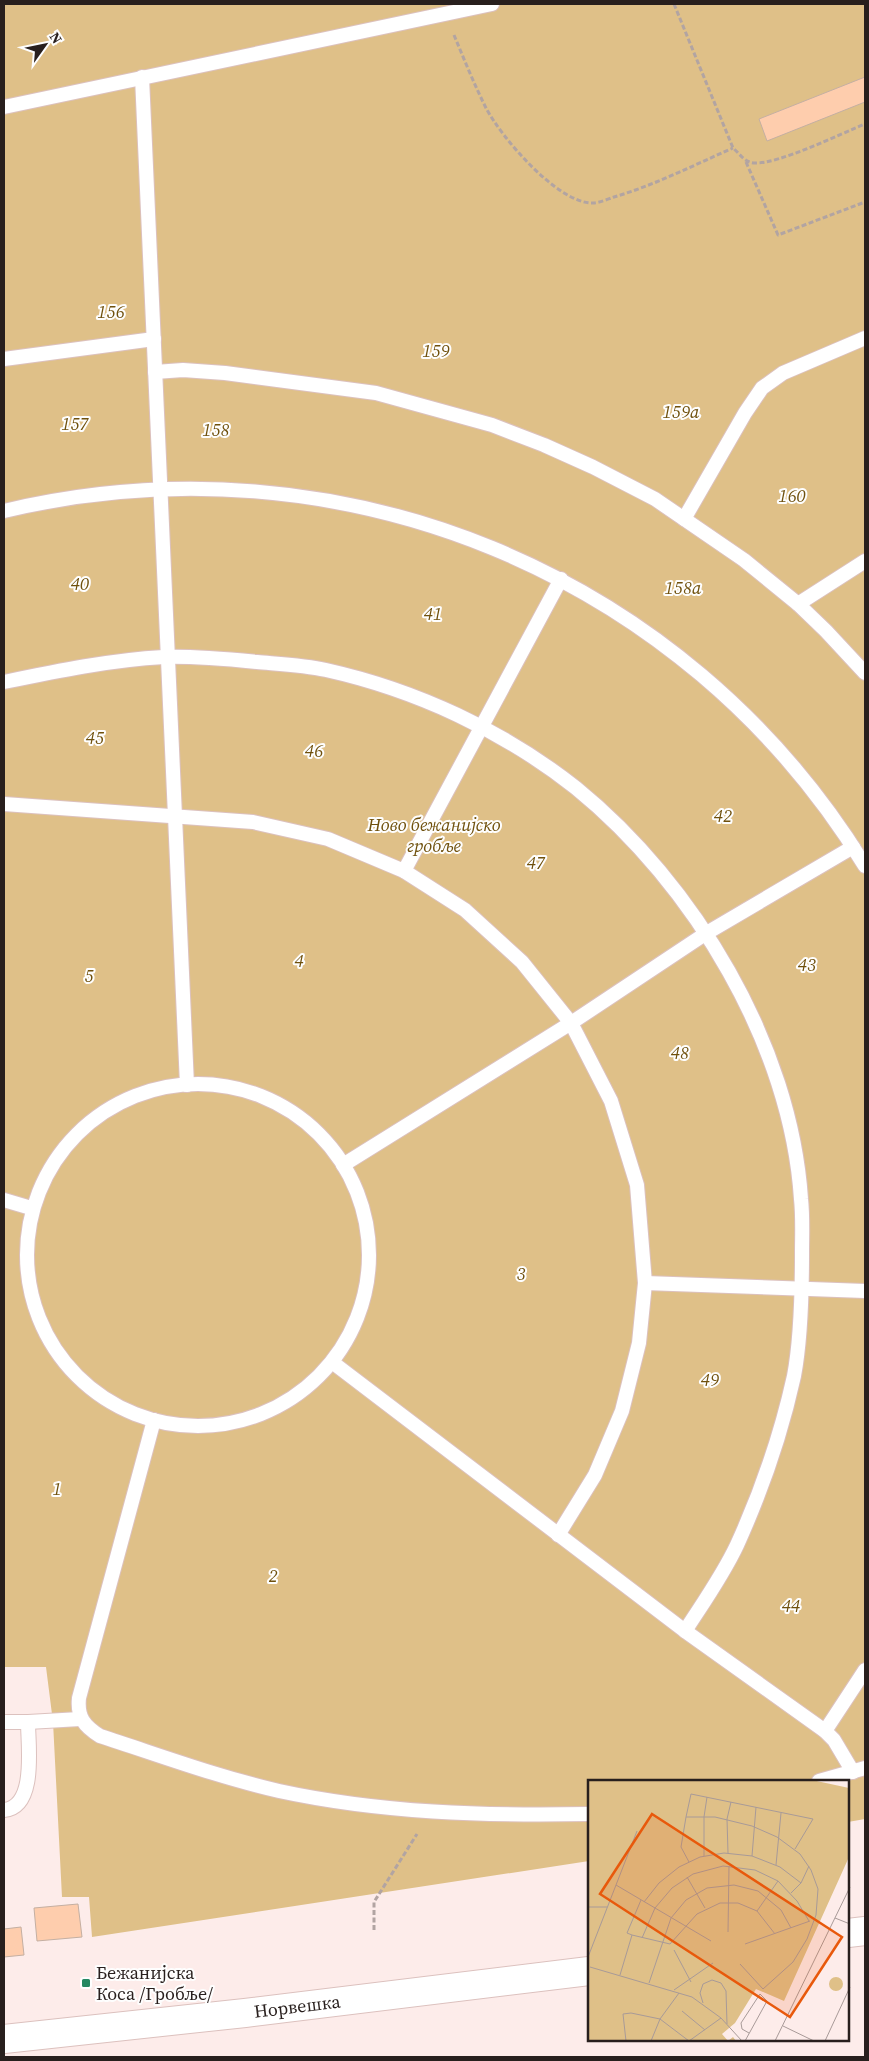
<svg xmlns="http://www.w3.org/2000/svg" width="869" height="2061" font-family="'Source Serif 4',serif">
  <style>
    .green { fill: #dfc088 }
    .building { fill: #fecdad; stroke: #c4afa2 }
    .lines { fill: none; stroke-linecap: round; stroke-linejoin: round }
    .lane-casing { stroke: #dcc1be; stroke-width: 16 }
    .secondary-casing { stroke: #dcc1be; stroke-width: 30 }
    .path { stroke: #b2a4a2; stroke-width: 3; stroke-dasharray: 5 2.5; stroke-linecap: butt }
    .lane { stroke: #fff; stroke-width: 14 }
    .secondary { stroke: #fff; stroke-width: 28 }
    .poi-dot { fill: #248862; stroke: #fefefe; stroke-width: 2 }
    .labels { text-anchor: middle; stroke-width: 4; stroke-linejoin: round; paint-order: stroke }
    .park-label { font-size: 18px; font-style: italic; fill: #6f500c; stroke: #fefefe }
    .poi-label { font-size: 18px; fill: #281f1d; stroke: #fefefe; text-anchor: start }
    .street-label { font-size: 18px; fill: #281f1d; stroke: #fefefe }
    .inset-road { fill: none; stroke: #a89a98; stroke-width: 1 }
    .view { fill: #e8590c; fill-opacity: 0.15; stroke: #e8590c; stroke-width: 2.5 }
    .inset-edge { fill: none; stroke: #281f1d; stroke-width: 2.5 }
  </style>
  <rect width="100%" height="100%" fill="#fdecea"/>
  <path class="green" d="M4,4H865V1819L848,1822V1781H589V1861L92,1937L89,1897H62L53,1722L46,1667H4Z"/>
  <g class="building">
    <path d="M865,77V102L767,141L759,119Z"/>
    <path d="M78,1904L82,1937L37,1941L34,1908Z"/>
    <path d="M21,1927L24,1955L4,1957V1929Z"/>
  </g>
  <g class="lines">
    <defs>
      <g id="lane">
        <path d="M142,77L187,1085"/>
        <path d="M4,107L492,4"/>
        <path d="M4,359L154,339"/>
        <path d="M155,372L183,370L225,373L376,393L492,425L544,445L593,467L655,499L744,560L798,604L826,631L865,673"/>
        <path d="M4,511C339,431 685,572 865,866"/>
        <path d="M684,519L745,413L762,388L783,373L865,338"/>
        <path d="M798,604L865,561"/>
        <path d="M4,682C57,671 110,660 164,657C195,656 226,659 257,662C280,664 304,665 326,670C416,690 504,731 576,788C694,884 791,1045 801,1199C803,1217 802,1235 802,1253C802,1291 801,1339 794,1376C781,1435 762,1490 737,1545C723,1575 703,1603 685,1631"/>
        <path d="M4,804L253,822L328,839L404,871L465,910L522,962L571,1023L611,1101L637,1185L645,1283L639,1343L622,1411L595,1475L558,1535"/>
        <path d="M404,871L561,579"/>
        <circle cx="198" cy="1255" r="171"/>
        <path d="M343,1165L571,1023L705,934L853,847"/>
        <path d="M4,1200L31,1208"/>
        <path d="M645,1283L865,1291"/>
        <path d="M332,1362L685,1631L825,1731L834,1740L853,1772"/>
        <path d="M154,1420L79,1698C77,1717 84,1726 100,1736C159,1755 218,1777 279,1791C381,1813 485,1816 589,1814"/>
        <path d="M4,1722H28C28,1745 37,1807 4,1810"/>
        <path d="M28,1722L80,1719"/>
        <path d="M825,1731L865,1670"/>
        <path d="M819,1781L865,1768"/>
      </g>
      <g id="secondary">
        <path d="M848,1933L865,1931"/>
        <path id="s1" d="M4,2039L245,2013L589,1971"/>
      </g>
    </defs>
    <use href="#lane" class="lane-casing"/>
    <use href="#secondary" class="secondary-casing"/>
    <g class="path">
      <path d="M674,4L733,148C740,154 745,163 755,163C779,164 840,134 865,124"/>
      <path d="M454,35C464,59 474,84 486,108C501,137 558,204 593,203C599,203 608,199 614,197C655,185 694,165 733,148"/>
      <path d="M746,162L778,235L865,202"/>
      <path d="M374,1930V1902L417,1834"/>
    </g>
    <use href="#lane" class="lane"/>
    <use href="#secondary" class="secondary"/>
  </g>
  <rect class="poi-dot" x="81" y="1978" width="10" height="10" rx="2.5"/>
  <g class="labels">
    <g class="park-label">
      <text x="111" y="318">156</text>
      <text x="436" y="357">159</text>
      <text x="681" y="418">159a</text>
      <text x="75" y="430">157</text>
      <text x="216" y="436">158</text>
      <text x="792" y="502">160</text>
      <text x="80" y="590">40</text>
      <text x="683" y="594">158a</text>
      <text x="433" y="620">41</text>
      <text x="95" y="744">45</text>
      <text x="314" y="757">46</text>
      <text x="723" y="822">42</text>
      <text x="434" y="831">Ново бежанијско<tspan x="434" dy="21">гробље</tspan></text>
      <text x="536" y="869">47</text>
      <text x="299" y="967">4</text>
      <text x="807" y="971">43</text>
      <text x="89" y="982">5</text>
      <text x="680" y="1059">48</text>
      <text x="521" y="1280">3</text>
      <text x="710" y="1386">49</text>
      <text x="57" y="1495">1</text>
      <text x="273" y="1582">2</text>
      <text x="791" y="1612">44</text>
    </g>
    <g class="poi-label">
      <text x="96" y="1979">Бежанијска<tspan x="96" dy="21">Коса /Гробље/</tspan></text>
    </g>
    <g class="street-label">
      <text dy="6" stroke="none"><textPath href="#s1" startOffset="295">Норвешка</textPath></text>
    </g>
  </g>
  <g transform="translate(588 1780)">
    <rect width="261" height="261" fill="#fdecea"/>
    <path d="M0,0H224L261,8V77L196,221L168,209L147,243L134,254L140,261L145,257L148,261H0ZM241 204a7 7 0 1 1 14 0a7 7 0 1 1-14 0Z" fill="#dfc088"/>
    <path class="inset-road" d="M98,37L103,14L225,39L207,69M140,73L139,39L143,22M116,76V37L119,17M164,76L168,27M101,82L93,67L98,37H127L164,46L189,57L212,74L223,90L230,109L228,135L219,159L205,182L175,209L152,184M188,85L193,33M99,97L117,128M213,103L221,86M28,105L123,161M56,122L71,103L91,87L112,77L136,73L164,76L192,87L213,103L203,113M0,127H19M169,131L190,101M247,138L262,144M140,152L141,86M44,155L39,153L53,120M54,158L67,128L84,108L105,94L135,86L167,90L190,101L209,121L221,141M157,164L222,141M86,170L103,202M0,177L49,51M2,187L104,217L133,238L154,261M32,195L44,155L82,164L109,134L132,123H150L169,131L187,154M61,203L83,138L98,120L119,108L146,105L170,111L193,130L203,148M86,210L125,183M115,223L112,213L115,204L124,200L133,203L138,211L139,244M94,231L117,250M195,246L226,261M38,261L35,234L43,233L72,239L101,261M63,261L72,239L91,213M101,261L133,238M157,261L179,221L172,214L153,243L154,249L161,253M187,261L262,107M237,261L262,207"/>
    <path class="view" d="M64,34L254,157L202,237L12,114Z"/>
    <rect width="261" height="261" class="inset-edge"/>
  </g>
  <rect width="869" height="2061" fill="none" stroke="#281f1d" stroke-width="10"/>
  <g transform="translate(45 45) rotate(57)" stroke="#fefefe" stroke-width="4" paint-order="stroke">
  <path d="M0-4L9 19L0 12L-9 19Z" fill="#281f1d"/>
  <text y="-8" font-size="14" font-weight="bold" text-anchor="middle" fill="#281f1d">N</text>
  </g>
</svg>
